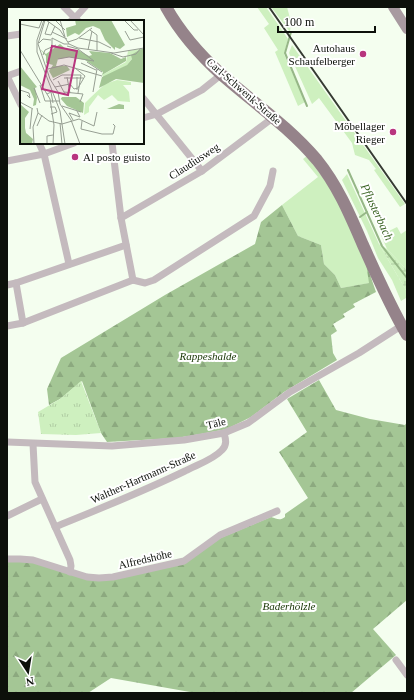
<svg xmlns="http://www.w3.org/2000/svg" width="414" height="700" font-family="Georgia,serif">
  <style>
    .grass { fill: #cef0bf }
    .forest { fill: url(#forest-firs) }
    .wetland { fill: url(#wetland-marsh) }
    .park { fill: url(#park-tufts) }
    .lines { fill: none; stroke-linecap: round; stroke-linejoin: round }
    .stream { stroke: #96b787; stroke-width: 2 }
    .minor { stroke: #c4babe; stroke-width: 7 }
    .secondary { stroke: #a89aa0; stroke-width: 10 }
    .primary { stroke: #95838a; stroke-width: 12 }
    .rail { stroke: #363b33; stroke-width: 2 }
    .poi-dot { fill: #b8357e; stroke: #fff; stroke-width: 1.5 }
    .labels { text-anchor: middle; stroke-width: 4; stroke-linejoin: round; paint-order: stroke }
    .poi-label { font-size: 11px; fill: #0c100a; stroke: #fff; text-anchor: end }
    .street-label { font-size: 11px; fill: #0c100a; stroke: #fff }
    .park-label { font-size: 11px; font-style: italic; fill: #143300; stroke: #fff }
    .water-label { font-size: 12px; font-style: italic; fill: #396322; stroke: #fff }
    .inset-road { fill: none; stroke: #979f93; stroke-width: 1 }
    .view { fill: #b8357e; fill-opacity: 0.15; stroke: #b8357e; stroke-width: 2 }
    .inset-edge { fill: none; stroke: #0c100a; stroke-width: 2 }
  </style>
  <defs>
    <pattern id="forest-firs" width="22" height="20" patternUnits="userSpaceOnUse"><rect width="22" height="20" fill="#a4c695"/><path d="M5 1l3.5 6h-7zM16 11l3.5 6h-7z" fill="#8ca97f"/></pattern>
    <pattern id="wetland-marsh" width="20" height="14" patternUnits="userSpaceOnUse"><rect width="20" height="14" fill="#cef0bf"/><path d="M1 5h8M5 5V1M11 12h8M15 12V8" fill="none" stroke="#b0cda3"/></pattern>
    <pattern id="park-tufts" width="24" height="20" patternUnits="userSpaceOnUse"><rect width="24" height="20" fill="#cef0bf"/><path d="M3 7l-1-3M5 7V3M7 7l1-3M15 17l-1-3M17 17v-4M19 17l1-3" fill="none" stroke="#b0cda3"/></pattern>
  </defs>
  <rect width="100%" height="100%" fill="#f4feef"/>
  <g class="grass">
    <path d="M257,7H266L288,39L284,54L305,102L298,106L275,52L278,50L264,28L269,24Z"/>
    <path d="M271,7H287L291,22L290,32Z"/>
    <path d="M292,45L405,204L400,207L374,170L376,169L369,160L355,155L352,143L319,98L312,104L289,53Z"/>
    <path d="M307,156L331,189L342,210L366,263L370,283L341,288L335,275L324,264L321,245L298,236L282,205L318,177L303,159Z"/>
    <path d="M347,174L379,244L407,292V301L406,298L401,301L392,280L378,258L367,231L342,180Z"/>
    <path d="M397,227L401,234L407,230V270L387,249L381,235Z"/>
  </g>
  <g class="forest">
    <path d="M282,205L298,236L321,245L324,264L335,275L341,288L369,283L366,263L376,292L353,304L355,307L343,314L345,317L333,324L337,331L331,335L333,353L337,360L284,392L251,417L227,429L201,434L176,438L107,442L101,433L82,381L60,399L49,405L47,389L61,358L165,295L255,244L261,222Z"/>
    <path d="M319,380L336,410L370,419L405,425L407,422V600L373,629L396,655L351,693H190V692L111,678L88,693H7V561L31,562L86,579L171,567L218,539L271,517C277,519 280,521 285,517V514L308,498L279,452L307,432L287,399Z"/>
  </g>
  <path class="wetland" d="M379,244L387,249L407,270V292Z"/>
  <path class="park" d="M81,381L101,433L76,435L41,434L38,412L60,399Z"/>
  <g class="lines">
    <g class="stream">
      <path d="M291,32L285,53L307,106"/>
      <path d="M348,170L382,246L407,278"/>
      <path d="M360,217L367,212"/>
    </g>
    <g class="minor">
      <path d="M64,7L78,21"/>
      <path d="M71,21L75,18L85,7"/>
      <path d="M7,36L21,34"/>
      <path d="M7,76L21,105"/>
      <path d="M7,76L21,71"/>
      <path d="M143,98L202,171"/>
      <path d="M143,118L157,114L202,90L222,74"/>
      <path d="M39,143L44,154L69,264"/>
      <path d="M112,143L121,218L133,280"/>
      <path d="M7,161L44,154L74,143"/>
      <path d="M121,218L202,171L274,117"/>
      <path d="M133,280L145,283L154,280L254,216L270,186L273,171"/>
      <path d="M16,283L23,323"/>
      <path d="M7,285L16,283L126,245"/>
      <path d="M7,326L23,323L133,280"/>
      <path d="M7,442L112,446L184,440L224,433L248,423L290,392L359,353L401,326"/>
      <path d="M33,444L35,482L70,560L71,566L70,572"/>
      <path d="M7,516L42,499"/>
      <path d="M55,527C99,509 142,492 185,471C196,465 213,460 222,450C227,445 226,440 224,433"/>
      <path d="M7,559H20L33,560L87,577L99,578L113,577L184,561L220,535L277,511"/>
      <path d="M396,660L407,675"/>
    </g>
    <path class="secondary" d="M393,7L407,29"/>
    <path class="primary" d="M166,7C180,32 201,56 222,75C254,103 289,127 317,160C338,186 350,215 363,245C377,276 390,306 407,335"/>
    <path class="rail" d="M269,7L407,204"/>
  </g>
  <g class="poi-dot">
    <circle cx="363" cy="54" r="4"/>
    <circle cx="393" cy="132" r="4"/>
    <circle cx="75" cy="157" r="4"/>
  </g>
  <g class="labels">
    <g class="poi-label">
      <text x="355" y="52">Autohaus<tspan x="355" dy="13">Schaufelberger</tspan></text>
      <text x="385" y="130">Möbellager<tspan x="385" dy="13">Rieger</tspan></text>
      <text x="83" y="161" text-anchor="start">Al posto guisto</text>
    </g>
    <g class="street-label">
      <text transform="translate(244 91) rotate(41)" y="4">Carl-Schwenk-Straße</text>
      <text transform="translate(194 161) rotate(-33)" y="4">Claudiusweg</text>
      <text transform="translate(216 423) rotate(-14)" y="4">Täle</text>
      <text transform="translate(143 477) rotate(-24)" y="4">Walther-Hartmann-Straße</text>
      <text transform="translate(145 559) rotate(-13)" y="4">Alfredshöhe</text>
    </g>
    <g class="park-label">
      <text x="208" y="360">Rappeshalde</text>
      <text x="289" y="610">Baderhölzle</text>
    </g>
    <g class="water-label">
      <text transform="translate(377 212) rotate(65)" y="4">Pflusterbach</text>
    </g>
  </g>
  <g transform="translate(20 20)">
    <rect width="124" height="124" fill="#f4feef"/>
    <path d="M120,29L107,45L84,58L82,55L106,42L108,31ZM97,60L111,62V65H103L109,72L110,82L98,81L92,75L84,80L78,75L69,87V92L64,95L65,83L70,78L85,64Z" fill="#cef0bf"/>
    <path d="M55,0H91L105,25L100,29L95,27V30L85,20L80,9L73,6L66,8L59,15L55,13L47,17L46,8L56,5ZM40,24L46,29L58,30L69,36L72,35L69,31L90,33L101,39L106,37V41L82,55L83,52L65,40L50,37L38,39L36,46H47L50,50L33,58L29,51L33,45L26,43V36L20,29L26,34ZM121,29H124V63L96,59L79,68L82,57L107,45L112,39L111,35ZM0,46L17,67L15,68L17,78L16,85L13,86L14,79L10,70L0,65ZM42,77H56L64,83L63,93L47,86L41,79L40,80ZM0,84L9,92L5,98V108L6,113L13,119L12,124H0ZM99,84L104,85V89H87Z" fill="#a4c695"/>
    <path class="inset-road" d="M24,0L17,20V32L40,91L45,124M25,0L18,24L30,59L38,72L40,84L51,100L60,124M26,0L40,10L49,24L58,28L94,33L124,28M35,0L45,10M40,0L45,17M104,0L114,10H118M110,0L124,15M29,2L25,14L31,15L35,6M0,4L19,8L22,0M70,10L77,15V31M105,11L110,20L124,17M32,12L47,19M59,18L79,22L91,28M48,22L57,19L72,8M19,23L23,19L31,20M32,28V18L44,24H49M0,30L30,79L34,105L33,124M68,30L72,11M91,33L103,37L116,34L121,28M23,35L25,30L36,25M38,39L49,37L74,41L58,29L47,26M67,42L82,52M61,43L76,50M28,49L44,45L82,56M47,57L50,73M44,58H63M33,60L42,55H61L58,73M38,61L45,74M20,65L25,81H39M35,67L50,64L54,69L58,68L65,56L55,48M14,68L20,83M0,70L9,73L10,78L7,75M57,70V57M44,72L63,74L60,82M73,72L77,49M27,74L31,72L33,83M0,82L13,89M42,86L61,92M30,87H35L37,92L31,94M18,93L29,101L42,104L59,99L74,106L77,92M53,100L49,93L60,97L57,91M62,101L61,109L82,114H93L95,106L93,104M40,103L42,124M17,106L22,95M10,109L12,89M14,124L13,107L18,93L17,88M27,124V116L33,115"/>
    <path class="view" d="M32,26L57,31L48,75L22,69Z"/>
    <rect width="124" height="124" class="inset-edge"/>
  </g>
  <rect width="414" height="700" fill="none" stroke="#0c100a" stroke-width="16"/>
  <g transform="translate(28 672) rotate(168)" stroke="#ffffff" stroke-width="3" paint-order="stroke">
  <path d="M0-3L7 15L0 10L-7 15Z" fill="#0c100a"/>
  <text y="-6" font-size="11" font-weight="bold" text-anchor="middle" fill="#0c100a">N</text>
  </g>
  <path d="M278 26v6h97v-6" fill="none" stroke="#0c100a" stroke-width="2"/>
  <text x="284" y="26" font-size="12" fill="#0c100a" stroke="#ffffff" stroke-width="3" paint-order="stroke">100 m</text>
</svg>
